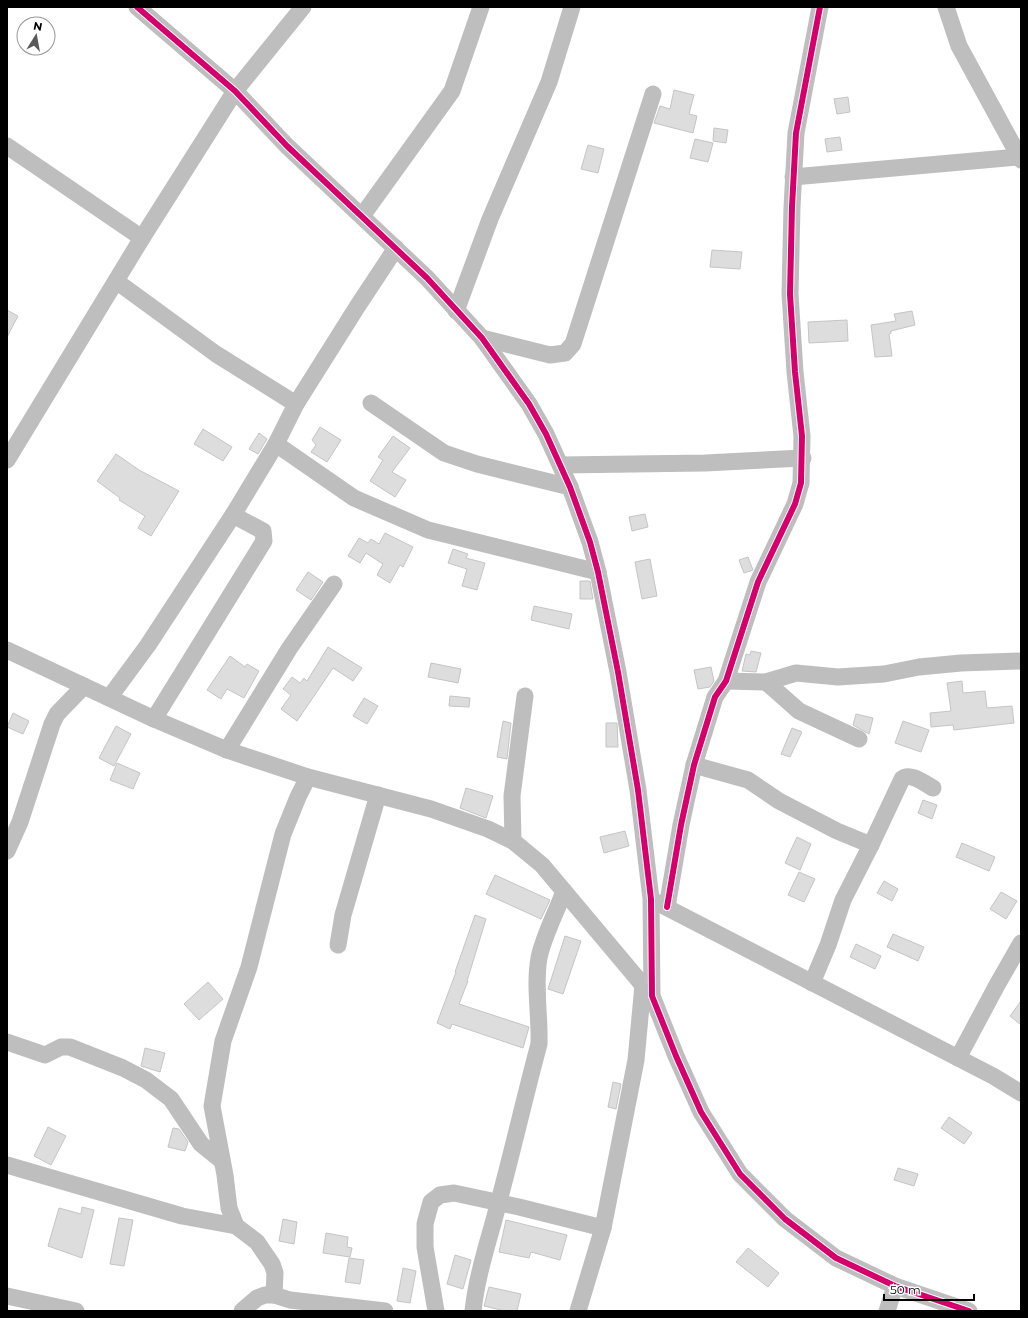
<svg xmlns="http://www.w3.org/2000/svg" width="1028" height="1318" font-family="Montserrat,sans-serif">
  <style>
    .building { fill: #ddd; stroke: #c5c5c5 }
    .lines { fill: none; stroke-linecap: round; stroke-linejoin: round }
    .minor { stroke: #bebebe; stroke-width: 17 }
    .cycleway-casing { stroke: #fff; stroke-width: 8 }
    .cycleway { stroke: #d6006c; stroke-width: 6 }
  </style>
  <rect width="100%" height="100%" fill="#fff"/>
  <g class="building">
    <path d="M674,90L694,95L689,114L697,116L693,133L654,123L660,106L670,109Z"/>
    <path d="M848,97L850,112L837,114L834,99Z"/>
    <path d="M714,128L728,130L726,143L713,141Z"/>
    <path d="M840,137L842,150L827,152L825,139Z"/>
    <path d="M695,139L713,143L708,162L690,158Z"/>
    <path d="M588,145L604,149L598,173L581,169Z"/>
    <path d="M712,250L742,252L740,269L710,267Z"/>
    <path d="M7,310L18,316L7,337Z"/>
    <path d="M912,311L915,325L891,331V333L889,334L892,356L875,357L871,325L896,321L894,314Z"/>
    <path d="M847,320L848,341L809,343L808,322Z"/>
    <path d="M320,427L341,440L327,462L311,452L316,445L312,440Z"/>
    <path d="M203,429L232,447L223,461L194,444Z"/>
    <path d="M259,433L267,439L258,454L249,449Z"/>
    <path d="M393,436L410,448L392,472L406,480L395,497L370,481L383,460L378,457Z"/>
    <path d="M116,454L139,470L179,491L151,536L138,528L145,516L119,500L120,498L97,481Z"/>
    <path d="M645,514L648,527L632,531L629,517Z"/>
    <path d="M385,533L413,547L403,567L400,565L390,583L377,575L383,564L366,553L360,563L348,556L359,538L368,543L371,539L379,544Z"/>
    <path d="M453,549L468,554L466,558L485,563L477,590L462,586L467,569L448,563Z"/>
    <path d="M748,557L753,570L744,573L739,560Z"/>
    <path d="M650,559L657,596L642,599L635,562Z"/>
    <path d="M308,572L323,582L311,600L296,590Z"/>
    <path d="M580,581H590L593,599H580Z"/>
    <path d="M534,606L572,614L569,629L531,620Z"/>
    <path d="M328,647L362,668L353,681L333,668L297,721L281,709L291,695L283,689L292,677L300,683L304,678L307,681Z"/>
    <path d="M751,651L761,653L756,672L742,671L746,654L750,655Z"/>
    <path d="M230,656L245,667L247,664L259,671L244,698L227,689L221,699L207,690Z"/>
    <path d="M431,663L461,669L458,683L428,677Z"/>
    <path d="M711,667L714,681L710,687L698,689L694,670Z"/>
    <path d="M962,681L963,693L985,691L987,708L1012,706L1014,723L954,730L953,725L931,727L930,713L951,711L947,683Z"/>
    <path d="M450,696L470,698L469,707L449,706Z"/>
    <path d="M364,698L378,706L367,724L353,716Z"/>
    <path d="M13,713L29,721L23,734L7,727Z"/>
    <path d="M856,714L873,718L869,734L853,725Z"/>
    <path d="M503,721L511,723L507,759L497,757Z"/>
    <path d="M903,721L929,730L921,752L895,743Z"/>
    <path d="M606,723H617L618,747H606Z"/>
    <path d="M116,726L131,734L114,766L99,758Z"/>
    <path d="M792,728L802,732L790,757L781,754Z"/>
    <path d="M117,763L140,773L133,789L110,780Z"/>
    <path d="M466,788L493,796L486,818L460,808Z"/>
    <path d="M923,800L937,805L932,819L918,813Z"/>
    <path d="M625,831L629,846L604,853L600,837Z"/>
    <path d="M797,837L811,844L800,870L785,863Z"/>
    <path d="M962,843L995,857L989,871L956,857Z"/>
    <path d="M799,872L815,879L804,902L788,895Z"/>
    <path d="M495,875L550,900L541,919L486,894Z"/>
    <path d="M884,881L898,889L892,901L877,893Z"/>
    <path d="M1001,892L1017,901L1006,919L990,909Z"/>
    <path d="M475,915L486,919L467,981H468L459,1004L529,1027L523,1048L452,1024L450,1029L437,1023L456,972H455Z"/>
    <path d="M893,934L924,947L918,961L887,947Z"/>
    <path d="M565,936L581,941L563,994L548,989Z"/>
    <path d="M856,944L881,956L875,969L850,957Z"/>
    <path d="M208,982L223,999L199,1020L184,1004Z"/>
    <path d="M1021,1001V1025L1010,1016Z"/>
    <path d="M145,1048L165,1053L160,1072L141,1066Z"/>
    <path d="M613,1082L621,1084L616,1109L608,1107Z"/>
    <path d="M949,1117L972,1133L964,1144L941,1128Z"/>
    <path d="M48,1127L66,1136L51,1165L34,1156Z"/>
    <path d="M173,1128L179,1129L188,1142L185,1151L168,1147Z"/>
    <path d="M898,1168L918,1174L914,1186L894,1180Z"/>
    <path d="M82,1207L94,1210L82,1258L48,1246L59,1208L81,1214Z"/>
    <path d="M119,1218L133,1220L124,1266L110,1264Z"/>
    <path d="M283,1219L297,1222L294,1244L279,1241Z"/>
    <path d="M506,1220L567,1235L560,1260L531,1252L529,1258L499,1252Z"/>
    <path d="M326,1233L348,1237L347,1247L352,1248L350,1257L323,1253Z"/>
    <path d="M748,1248L779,1273L768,1287L736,1262Z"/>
    <path d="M455,1255L471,1260L463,1289L447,1284Z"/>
    <path d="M349,1258L364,1260L360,1284L345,1282Z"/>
    <path d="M403,1268L416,1271L410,1303L397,1301Z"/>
    <path d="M489,1287L521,1294L517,1311H505L484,1306Z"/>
  </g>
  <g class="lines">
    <g class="minor">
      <path d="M137,7L235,91L287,146L427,278L482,338L529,404L546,434L570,487L590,542L598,572L618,672L638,790L651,899L652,996L676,1056L701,1112L740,1174L785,1219L836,1258L895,1286L969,1311"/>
      <path d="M946,7L959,46L1021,160"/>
      <path d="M7,146L142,238"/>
      <path d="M793,177L1019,157"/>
      <path d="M362,216L452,91L481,7"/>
      <path d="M116,281L216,354L296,404"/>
      <path d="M456,311L490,219L549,82L572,7"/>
      <path d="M482,338L550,355L565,353L573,344L653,94"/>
      <path d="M371,403L444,453L477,464L570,487"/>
      <path d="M276,444L354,498L428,530L598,572"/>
      <path d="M7,460L142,238L235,91L303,7"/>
      <path d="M561,465L705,463L803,458"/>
      <path d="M7,650L154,719L227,750L308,777L431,809L488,829L513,841L542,865L652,996"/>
      <path d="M726,681L766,682L796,673L838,677L884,674L919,667L961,663L1021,661"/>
      <path d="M766,682L799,711L859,739"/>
      <path d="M109,698L148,645L233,515L276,444L296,404L357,307L396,248"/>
      <path d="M154,719L264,541L263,531L233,515"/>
      <path d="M227,750L289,649L334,584"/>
      <path d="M694,765L748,780L779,801L837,831L871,845"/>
      <path d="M513,841L512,796L525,696"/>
      <path d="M7,851L20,822L52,724L57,714L84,686"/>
      <path d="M656,902L993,1076L1021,1093"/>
      <path d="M667,907L681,825L694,765L715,697L726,681L758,582L795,504L801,483L802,436L795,372L790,294L792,207L796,133L820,7"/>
      <path d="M338,945L343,915L378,795"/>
      <path d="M812,983L828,945L843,900L871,845L902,779C910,772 924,783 933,788"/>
      <path d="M7,1042L45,1055L61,1047H70L123,1068L146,1080L171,1099L201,1144L222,1161"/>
      <path d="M958,1058L997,985L1021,943"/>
      <path d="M7,1165L182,1216L236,1226L257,1242L272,1264L275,1273L274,1295"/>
      <path d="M236,1226L229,1208L225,1175L212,1106L223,1041L249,967L283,834L298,797L308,777"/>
      <path d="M7,1296L76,1311"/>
      <path d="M242,1311L257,1298L265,1295H274L290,1300L385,1311"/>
      <path d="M436,1311L425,1247V1224L431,1202L440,1195L454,1193L519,1207L603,1228"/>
      <path d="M473,1311C477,1273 490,1237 499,1201C513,1149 525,1096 539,1044C540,1015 534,986 539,958C543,937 557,911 564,891"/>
      <path d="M578,1311L603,1228L636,1060L643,985"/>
      <path d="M887,1311L895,1286"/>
    </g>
    <defs>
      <g id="cycleway">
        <path d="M137,7L235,91L287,146L427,278L482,338L529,404L546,434L570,487L590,542L598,572L618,672L638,790L651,899L652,996L676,1056L701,1112L740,1174L785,1219L836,1258L895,1286L969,1311"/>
        <path d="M667,907L681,825L694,765L715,697L726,681L758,582L795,504L801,483L802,436L795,372L790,294L792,207L796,133L820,7"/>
      </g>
    </defs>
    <use href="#cycleway" class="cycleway-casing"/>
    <use href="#cycleway" class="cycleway"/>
  </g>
  <rect width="1028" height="1318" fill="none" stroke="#000000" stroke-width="16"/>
  <g transform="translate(36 36) rotate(11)"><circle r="19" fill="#ffffff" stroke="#999999"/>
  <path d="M0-3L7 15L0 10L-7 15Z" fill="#595959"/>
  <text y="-6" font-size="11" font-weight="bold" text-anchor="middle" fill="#000000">N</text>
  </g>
  <path d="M884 1294v6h90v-6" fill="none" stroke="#000000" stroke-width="2"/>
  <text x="890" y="1294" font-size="12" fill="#000000" stroke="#ffffff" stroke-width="3" paint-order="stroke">50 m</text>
</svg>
